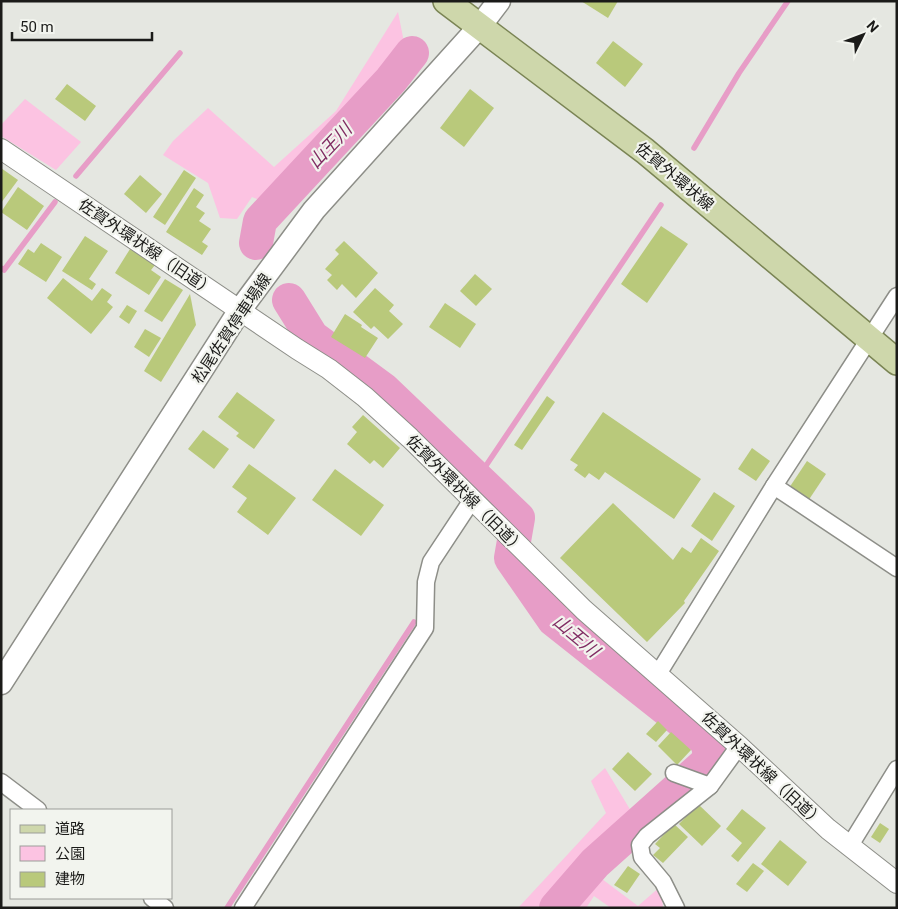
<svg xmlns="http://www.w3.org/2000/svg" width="898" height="909" font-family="Roboto,'Noto Sans JP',sans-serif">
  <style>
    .green { fill: #fcc3e2 }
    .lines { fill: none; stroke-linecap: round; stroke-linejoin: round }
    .stream { stroke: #e79dc7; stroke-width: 5.5 }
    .river { stroke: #e79dc7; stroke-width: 34 }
    .building { fill: #b9c97b }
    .minor-casing { stroke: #8d8e88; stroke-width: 19 }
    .tertiary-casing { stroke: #8d8e88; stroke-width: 22 }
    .secondary-casing { stroke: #8d8e88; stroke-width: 25 }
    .primary-casing { stroke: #7a8454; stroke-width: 28 }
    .minor { stroke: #fff; stroke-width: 16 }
    .tertiary { stroke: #fff; stroke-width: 20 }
    .secondary { stroke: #fff; stroke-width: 22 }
    .primary { stroke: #ced7ab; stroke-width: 25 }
    .labels { text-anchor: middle; stroke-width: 4.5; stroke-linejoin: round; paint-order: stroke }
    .street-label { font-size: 16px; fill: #1b1b19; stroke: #f2f4ee }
    .water-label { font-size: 18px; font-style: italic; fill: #812c63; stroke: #f2f4ee }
  </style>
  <rect width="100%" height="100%" fill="#e5e7e1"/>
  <g class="green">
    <path d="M398,12L404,42L355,107L266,203L252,197L237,219L220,218L208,183L163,155L173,141L208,108L274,167L336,111Z"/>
    <path d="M25,99L81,142L56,170L1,136V125Z"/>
    <path d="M605,768L634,816L537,908H518L606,813L591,781Z"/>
    <path d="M598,876L638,906L661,886L663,908H611L594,896L586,908H567Z"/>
  </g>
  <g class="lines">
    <g class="stream">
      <path d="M694,148L739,73L788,1"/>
      <path d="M76,176L180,53"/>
      <path d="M1,268L4,270L55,202"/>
      <path d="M477,479L661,205"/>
      <path d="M227,908L414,622"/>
    </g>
    <g class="river">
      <path d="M256,243L260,221L391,80L412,53"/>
      <path d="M289,300L312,337L384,390L518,518L511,558L554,620L708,742L710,760L595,863L556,908"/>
    </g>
  </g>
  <g class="building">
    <path d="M581,1H618L608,18Z"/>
    <path d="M613,41L643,64L625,87L596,63Z"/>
    <path d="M67,84L96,106L85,121L55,99Z"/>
    <path d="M470,89L494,108L464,147L440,128Z"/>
    <path d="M1,168L18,180L1,203Z"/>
    <path d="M184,170L196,178L165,225L153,217Z"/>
    <path d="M140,175L162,194L146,213L124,194Z"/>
    <path d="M18,187L44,206L27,230L1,212Z"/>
    <path d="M194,188L204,195L196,207L205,213L199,221L211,229L202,242L208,246L202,255L166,232Z"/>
    <path d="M661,226L688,244L647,303L621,284Z"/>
    <path d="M85,236L108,251L89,279L96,284L92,290L62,271Z"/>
    <path d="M344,241L378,273L356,298L342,284L337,290L327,280L332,275L325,269L339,254L335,250Z"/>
    <path d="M41,243L62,257L46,282L18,264L28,249L34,253Z"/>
    <path d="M130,249L155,265L151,270L161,277L149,295L115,273Z"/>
    <path d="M475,274L492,289L476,306L460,291Z"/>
    <path d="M63,278L92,301L102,288L112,295L107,302L113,307L91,334L47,298Z"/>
    <path d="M165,279L183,290L162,322L144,311Z"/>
    <path d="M375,288L394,305L389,311L403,324L388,339L374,326L371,329L353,312Z"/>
    <path d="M190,294L196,325L161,382L144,371Z"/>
    <path d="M445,303L476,324L460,348L429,327Z"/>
    <path d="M127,305L137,311L129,324L119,317Z"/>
    <path d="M345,314L362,325L361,327L378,338L365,358L331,337Z"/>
    <path d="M145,329L161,338L149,357L134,347Z"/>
    <path d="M237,392L275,420L254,449L236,436L239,433L218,417Z"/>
    <path d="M547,396L555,402L522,450L514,445Z"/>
    <path d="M603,412L701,479L674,519L605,472L599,480L589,473L585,478L574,470L578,465L570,460Z"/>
    <path d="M363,415L400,448L383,468L374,460L370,464L347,444L357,432L352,427Z"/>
    <path d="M203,430L229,449L214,469L188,449Z"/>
    <path d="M752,448L770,461L756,481L738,469Z"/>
    <path d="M807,461L826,474L808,501L789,488Z"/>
    <path d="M249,464L296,498L268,535L237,512L247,498L232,487Z"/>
    <path d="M335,469L384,505L361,536L312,500Z"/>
    <path d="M714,492L735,506L712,541L691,526Z"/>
    <path d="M613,503L673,560L682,547L691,553L701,538L719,551L684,601L685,603L647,642L560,558Z"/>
    <path d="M658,721L667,730L656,742L646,734Z"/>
    <path d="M671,732L691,750L677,765L658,746Z"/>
    <path d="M628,752L652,774L635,791L612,769Z"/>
    <path d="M698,804L721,826L702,846L679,824Z"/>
    <path d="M742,809L766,828L738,862L731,856L742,843L726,829Z"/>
    <path d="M880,823L889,829L880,843L871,837Z"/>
    <path d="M674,824L688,837L663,863L653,855L660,848L655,844Z"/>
    <path d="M780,840L807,862L788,886L761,864Z"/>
    <path d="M753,863L764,871L747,892L736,884Z"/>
    <path d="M628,866L640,874L627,893L614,885Z"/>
  </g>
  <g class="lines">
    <defs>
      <g id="minor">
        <path d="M774,486L897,568"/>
        <path d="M658,674L774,486L897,296"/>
        <path d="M674,773L710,786"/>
        <path d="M1,782L38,810"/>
        <path d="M849,847L897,769"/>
        <path d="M152,898L165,908"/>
        <path d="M243,908L425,628L426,582L431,562L472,500"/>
        <path d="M676,908L663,882L642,857L640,845L647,836L710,786L739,746"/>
      </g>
      <path id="tertiary" d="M1,149L297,349L329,369L365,397L410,438L584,610L739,746L828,829L897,883"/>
      <path id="secondary" d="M1,683L240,310L314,210L480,26L499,1"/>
      <path id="primary" d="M446,1L645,151L897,362"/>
    </defs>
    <use href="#minor" class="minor-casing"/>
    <use href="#tertiary" class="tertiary-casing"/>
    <use href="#secondary" class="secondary-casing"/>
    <use href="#primary" class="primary-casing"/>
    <use href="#minor" class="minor"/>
    <use href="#tertiary" class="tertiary"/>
    <use href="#secondary" class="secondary"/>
    <use href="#primary" class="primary"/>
  </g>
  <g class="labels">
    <g class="street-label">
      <text transform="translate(675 176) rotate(40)" y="6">佐賀外環状線</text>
      <text transform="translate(147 247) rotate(34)" y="6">佐賀外環状線（旧道）</text>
      <text transform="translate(231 328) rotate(-56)" y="6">松尾佐賀停車場線</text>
      <text transform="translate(466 494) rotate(45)" y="6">佐賀外環状線（旧道）</text>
      <text transform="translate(763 769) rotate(43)" y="6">佐賀外環状線（旧道）</text>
    </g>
    <g class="water-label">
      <text transform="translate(330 146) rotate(-47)" y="6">山王川</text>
      <text transform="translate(576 636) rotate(40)" y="6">山王川</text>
    </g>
  </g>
  <rect width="898" height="909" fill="none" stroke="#1b1b19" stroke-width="5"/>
  <rect x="10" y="809" width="162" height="90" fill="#f2f4ee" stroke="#9c9d99"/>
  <rect x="20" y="825" width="25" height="8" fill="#ced7ab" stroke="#9c9d99"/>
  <text x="55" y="834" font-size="15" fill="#1b1b19">道路</text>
  <rect x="20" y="846" width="25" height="15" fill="#fcc3e2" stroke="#9c9d99"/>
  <text x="55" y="859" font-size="15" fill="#1b1b19">公園</text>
  <rect x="20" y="872" width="25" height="15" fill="#b9c97b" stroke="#9c9d99"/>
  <text x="55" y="884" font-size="15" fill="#1b1b19">建物</text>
  <g transform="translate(863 35) rotate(48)" stroke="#f2f4ee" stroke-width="4" paint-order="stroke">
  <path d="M0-4L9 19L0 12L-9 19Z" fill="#1b1b19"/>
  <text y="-8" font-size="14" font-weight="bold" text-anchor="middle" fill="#1b1b19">N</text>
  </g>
  <path d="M12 32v8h140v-8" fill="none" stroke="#1b1b19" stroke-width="2.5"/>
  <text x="20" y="32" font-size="15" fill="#1b1b19" stroke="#f2f4ee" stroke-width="4" paint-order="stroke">50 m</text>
</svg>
